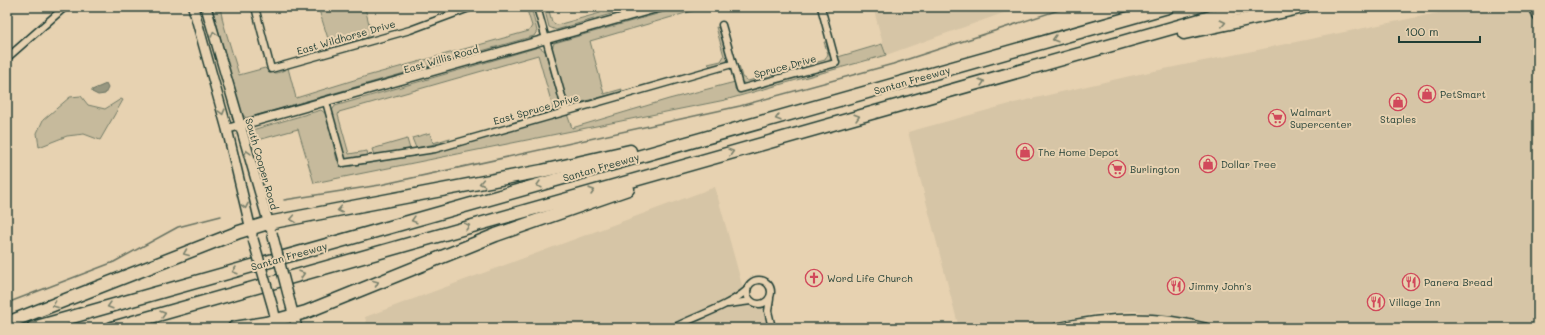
<svg xmlns="http://www.w3.org/2000/svg" width="1545" height="335" font-family="Mali,sans-serif">
  <style>
    .built { fill: #d6c5a6 }
    .green { fill: #c6ba9c; stroke: #727c68 }
    .water { fill: #989780; stroke: #687362 }
    .lines { fill: none; stroke-linecap: round; stroke-linejoin: round }
    .stream { stroke: #687362; stroke-width: 1.5 }
    .minor-casing { stroke: #1f3d34; stroke-width: 9 }
    .tertiary-casing { stroke: #1f3d34; stroke-width: 11 }
    .secondary-casing { stroke: #1f3d34; stroke-width: 12 }
    .primary-casing { stroke: #1f3d34; stroke-width: 13 }
    .motorway-casing { stroke: #1f3d34; stroke-width: 15 }
    .minor { stroke: #e7d2b1; stroke-width: 6 }
    .tertiary { stroke: #e7d2b1; stroke-width: 8 }
    .secondary { stroke: #e7d2b1; stroke-width: 9 }
    .primary { stroke: #e7d2b1; stroke-width: 10 }
    .motorway { stroke: #e7d2b1; stroke-width: 12 }
    .secondary-bridge-casing { stroke: #1f3d34; stroke-width: 12; stroke-linecap: butt }
    .secondary-bridge { stroke: #e7d2b1; stroke-width: 9 }
    .oneway { stroke: #79806c }
    .labels { text-anchor: middle; stroke-width: 4; stroke-linejoin: round; paint-order: stroke }
    .street-label { font-size: 10px; fill: #1f3d34; stroke: #e7d2b1 }
    .poi-label { font-size: 10px; fill: #1f3d34; stroke: #e7d2b1; text-anchor: start }
  </style>
  <rect width="100%" height="100%" fill="#e7d2b1"/>
  <filter id="ink" filterUnits="userSpaceOnUse"><feTurbulence type="fractalNoise" baseFrequency=".025" numOctaves="2"/><feDisplacementMap in="SourceGraphic" scale="8" xChannelSelector="R" yChannelSelector="G"/><feConvolveMatrix kernelMatrix="1 2 1 2 8 2 1 2 1" color-interpolation-filters="sRGB"/></filter>
  <g filter="url(#ink)">
    <g class="built">
      <path d="M873,7H1020L886,55Z"/>
      <path d="M1467,7H1538V328H1222L1189,319L1136,311L1097,313L1029,328H959L908,132L1010,104L1130,76Z"/>
      <path d="M715,187L744,292L732,300L751,301L758,304L769,317L772,328H368L365,317Z"/>
    </g>
    <g class="green">
      <path d="M212,7H220L223,22L239,75L265,68C273,76 279,73 288,68L296,98L367,76L529,31L532,26L526,7H531L537,31L534,36L247,118L241,114Z"/>
      <path d="M318,7H368L365,8L372,36L331,48Z"/>
      <path d="M544,7H548L552,22L557,25L622,7H635L556,30L549,27Z"/>
      <path d="M682,7H706L590,41L604,94L622,89L621,92L570,105L567,104L552,49L554,43Z"/>
      <path d="M716,27L719,28L728,59L726,62L710,66L708,64L721,61L724,56Z"/>
      <path d="M824,42H826L831,58L829,61L746,84L741,82L737,69L739,66L742,77L748,81L825,60L828,54Z"/>
      <path d="M882,44L886,55L725,100L314,183L298,129L251,142L249,136L252,130L321,110L326,114L337,160L344,167L437,152L567,114L572,128L669,99L735,82V89L741,93L745,92L836,67L840,62L838,57Z"/>
      <path d="M539,47L545,51L561,106L558,110L538,115L535,113L553,108L538,55L339,112L338,115L349,154L367,151L368,155L347,159L345,157L331,112L335,106Z"/>
      <path d="M81,96L88,105L105,109L121,99L123,100L100,140L84,134L67,136L39,147L37,133L43,120L70,97Z"/>
      <path d="M430,133L433,143L450,138L449,141L416,148L412,138Z"/>
      <path d="M407,139L410,149L374,155L372,149Z"/>
    </g>
    <path class="water" d="M106,84L108,88L105,94L98,95L92,92V90Z"/>
    <g class="lines">
      <g class="stream">
        <path d="M284,200L380,185L740,106L893,64L1068,7"/>
        <path d="M7,303L114,262L178,227L221,216"/>
      </g>
      <defs>
        <g id="minor">
          <path d="M255,7L271,69L410,30L472,7"/>
          <path d="M537,7L566,111"/>
          <path d="M722,25L740,89L836,63L821,7"/>
          <path d="M7,58L65,7"/>
          <path d="M326,102L343,163L435,149L732,64"/>
          <circle cx="759" cy="292" r="12"/>
          <path d="M770,299L768,311L772,328"/>
          <path d="M728,304L751,301"/>
          <path d="M673,328C698,315 726,308 747,290"/>
        </g>
        <path id="tertiary" d="M227,129L660,7"/>
        <g id="secondary">
          <path d="M193,7L227,129L252,234"/>
          <path d="M206,7L270,228"/>
          <path d="M290,302L297,328"/>
          <path d="M273,308L278,328"/>
          <path d="M1057,328C1105,317 1156,315 1205,328"/>
        </g>
        <path id="primary" d="M1535,7L1538,16"/>
        <g id="motorway">
          <path d="M1184,33L1304,7"/>
          <path d="M7,323L239,232L268,223L542,171L630,151"/>
          <path d="M33,328L1168,7"/>
          <path d="M112,328L1246,7"/>
          <path d="M234,328L266,323L306,312L496,235L628,189"/>
        </g>
      </defs>
      <use href="#minor" class="minor-casing"/>
      <use href="#tertiary" class="tertiary-casing"/>
      <use href="#secondary" class="secondary-casing"/>
      <use href="#primary" class="primary-casing"/>
      <use href="#motorway" class="motorway-casing"/>
      <use href="#minor" class="minor"/>
      <use href="#tertiary" class="tertiary"/>
      <use href="#secondary" class="secondary"/>
      <use href="#primary" class="primary"/>
      <use href="#motorway" class="motorway"/>
      <defs>
        <g id="secondary-bridge">
          <path d="M272,233L290,302"/>
          <path d="M253,239L273,308"/>
        </g>
      </defs>
      <use href="#secondary-bridge" class="secondary-bridge-casing"/>
      <use href="#secondary-bridge" class="secondary-bridge"/>
    </g>
    <defs><path id="oneway-chevron" d="M-2-3.5L2.5 0L-2 3.5" fill="none" stroke-width="1.6" stroke-linecap="round" stroke-linejoin="round"/></defs>
    <g class="oneway">
      <use href="#oneway-chevron" transform="translate(1223 23) rotate(-13)"/>
      <use href="#oneway-chevron" transform="translate(214 34) rotate(-106)"/>
      <use href="#oneway-chevron" transform="translate(1055 39) rotate(164)"/>
      <use href="#oneway-chevron" transform="translate(982 82) rotate(-16)"/>
      <use href="#oneway-chevron" transform="translate(222 112) rotate(75)"/>
      <use href="#oneway-chevron" transform="translate(857 117) rotate(-16)"/>
      <use href="#oneway-chevron" transform="translate(778 118) rotate(164)"/>
      <use href="#oneway-chevron" transform="translate(731 152) rotate(-15)"/>
      <use href="#oneway-chevron" transform="translate(247 153) rotate(-106)"/>
      <use href="#oneway-chevron" transform="translate(482 183) rotate(169)"/>
      <use href="#oneway-chevron" transform="translate(539 185) rotate(164)"/>
      <use href="#oneway-chevron" transform="translate(592 191) rotate(-16)"/>
      <use href="#oneway-chevron" transform="translate(245 206) rotate(78)"/>
      <use href="#oneway-chevron" transform="translate(340 210) rotate(169)"/>
      <use href="#oneway-chevron" transform="translate(293 219) rotate(170)"/>
      <use href="#oneway-chevron" transform="translate(414 220) rotate(164)"/>
      <use href="#oneway-chevron" transform="translate(467 226) rotate(-16)"/>
      <use href="#oneway-chevron" transform="translate(186 253) rotate(158)"/>
      <use href="#oneway-chevron" transform="translate(235 271) rotate(164)"/>
      <use href="#oneway-chevron" transform="translate(302 274) rotate(-16)"/>
      <use href="#oneway-chevron" transform="translate(376 283) rotate(-22)"/>
      <use href="#oneway-chevron" transform="translate(55 305) rotate(159)"/>
      <use href="#oneway-chevron" transform="translate(110 306) rotate(164)"/>
      <use href="#oneway-chevron" transform="translate(163 314) rotate(-16)"/>
    </g>
  </g>
  <defs>
    <symbol id="shop-ring" viewBox="-11 -11 22 22"><circle r="9.5" fill="#e7d2b1" stroke="#d1495b" stroke-width="1.5"/><path d="M-5-2.5h2.3a2.7 3.5 0 0 1 5.4 0H5L5.5 6h-11ZM-1.5-2.5h3a1.5 2.3 0 0 0-3 0Z" fill="#d1495b"/></symbol>
    <symbol id="supermarket-ring" viewBox="-11 -11 22 22"><circle r="9.5" fill="#e7d2b1" stroke="#d1495b" stroke-width="1.5"/><path d="M-6-5.5h2.5l.6 2H6L4.5 2H-2.5L-4.4-4H-6ZM-1.5 3.2a1.3 1.3 0 1 0 .1 0ZM3 3.2a1.3 1.3 0 1 0 .1 0Z" fill="#d1495b"/></symbol>
    <symbol id="church-ring" viewBox="-11 -11 22 22"><circle r="9.5" fill="#e7d2b1" stroke="#d1495b" stroke-width="1.5"/><path d="M-1.2-6h2.4v3.5h3.3v2.4h-3.3V6h-2.4V-.1h-3.3v-2.4h3.3Z" fill="#d1495b"/></symbol>
    <symbol id="restaurant-ring" viewBox="-11 -11 22 22"><circle r="9.5" fill="#e7d2b1" stroke="#d1495b" stroke-width="1.5"/><path d="M-5-6h1v4h1v-4h1v4h1v-4h1v5L-1.5 .5V6h-2V.5L-5-1ZM5-6V6H3V1.5H1.5Q1.5-4 5-6Z" fill="#d1495b"/></symbol>
  </defs>
  <g fill-rule="evenodd">
    <use href="#shop-ring" x="1417" y="84" width="20" height="20"/>
    <use href="#shop-ring" x="1388" y="92" width="20" height="20"/>
    <use href="#supermarket-ring" x="1267" y="108" width="20" height="20"/>
    <use href="#shop-ring" x="1015" y="142" width="20" height="20"/>
    <use href="#shop-ring" x="1198" y="154" width="20" height="20"/>
    <use href="#supermarket-ring" x="1107" y="159" width="20" height="20"/>
    <use href="#church-ring" x="804" y="268" width="20" height="20"/>
    <use href="#restaurant-ring" x="1401" y="272" width="20" height="20"/>
    <use href="#restaurant-ring" x="1166" y="276" width="20" height="20"/>
    <use href="#restaurant-ring" x="1366" y="292" width="20" height="20"/>
  </g>
  <g class="labels">
    <g class="street-label">
      <text transform="translate(346 37) rotate(-16)" y="4">East Wildhorse Drive</text>
      <text transform="translate(441 59) rotate(-16)" y="4">East Willis Road</text>
      <text transform="translate(785 66) rotate(-15)" y="4">Spruce Drive</text>
      <text transform="translate(912 80) rotate(-16)" y="4">Santan Freeway</text>
      <text transform="translate(536 109) rotate(-16)" y="4">East Spruce Drive</text>
      <text transform="translate(262 164) rotate(74)" y="4">South Cooper Road</text>
      <text transform="translate(601 167) rotate(-16)" y="4">Santan Freeway</text>
      <text transform="translate(289 256) rotate(-16)" y="4">Santan Freeway</text>
    </g>
    <g class="poi-label">
      <text x="1440" y="98">PetSmart</text>
      <text x="1290" y="116">Walmart<tspan x="1290" dy="12">Supercenter</tspan></text>
      <text x="1398" y="123" text-anchor="middle">Staples</text>
      <text x="1038" y="156">The Home Depot</text>
      <text x="1221" y="168">Dollar Tree</text>
      <text x="1130" y="173">Burlington</text>
      <text x="827" y="282">Word Life Church</text>
      <text x="1424" y="286">Panera Bread</text>
      <text x="1189" y="290">Jimmy John's</text>
      <text x="1389" y="306">Village Inn</text>
    </g>
  </g>
  <rect width="1545" height="335" fill="none" stroke="#e7d2b1" stroke-width="24"/>
  <rect x="12" y="12" width="1521" height="311" fill="none" stroke="#1f3d34" stroke-width="1.5" filter="url(#ink)"/>
  <path d="M1399 36v6h81v-6" fill="none" stroke="#1f3d34" stroke-width="2"/>
  <text x="1405" y="36" font-size="12" fill="#1f3d34" stroke="#e7d2b1" stroke-width="3" paint-order="stroke">100 m</text>
</svg>
